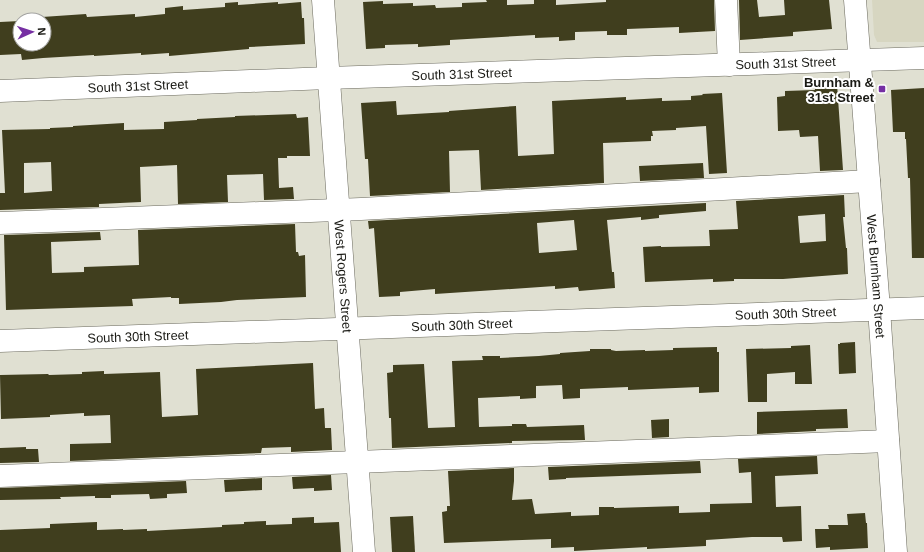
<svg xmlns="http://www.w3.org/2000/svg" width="924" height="552" font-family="Arial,sans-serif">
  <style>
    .built { fill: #d7d6c1 }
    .building { fill: #403e1e; fill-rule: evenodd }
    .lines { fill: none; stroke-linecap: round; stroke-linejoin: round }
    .minor-casing { stroke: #6b6a5e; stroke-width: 23 }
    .minor { stroke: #fff; stroke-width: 22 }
    .poi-dot { fill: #762fa3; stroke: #fff; stroke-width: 1.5 }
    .labels { text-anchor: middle; stroke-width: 4; stroke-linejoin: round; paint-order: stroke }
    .street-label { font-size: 13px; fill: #1a1a15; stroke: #fff }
    .poi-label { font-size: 13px; font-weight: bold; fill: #1a1a15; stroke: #fff; text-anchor: end }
  </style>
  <rect width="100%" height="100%" fill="#e0e0d2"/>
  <path class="built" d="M872,0H924V42H877L874,35Z"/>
  <g class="building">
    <path d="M486,0H507V5L534,4V0H556V5L606,2V0H714L715,31L679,33V27L627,29V35H607V31L575,32V40L559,41V37L535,38V35L450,40V45L418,47V44L385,45V48L366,49L363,2L383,1V4L413,3V6L435,5L436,8L462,7V3L487,2Z"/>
    <path d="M739,0H757L759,17L785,15L784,0H829L832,29L793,32V36L740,40Z"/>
    <path d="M238,2V5L278,2V4L301,2L302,18H304L305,44L249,47V49L169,56V53L141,55V53L94,56V55L43,58L22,60L21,54L0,55V22L20,21V44H44V20H36H42V17L86,14L87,17L135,14V17L165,14V8L183,6V10L225,7V3Z"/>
    <path d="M837,84L843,170L820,171L818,136L800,137L799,130L778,131L777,97L785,96V91L815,90L814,85Z"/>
    <path d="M924,88V258H912L910,178H908L906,139H905V132H893L891,90Z"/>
    <path d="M722,93L727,173L709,174L706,126L676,128V130L652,131L653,136H651V141L603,143L604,183L481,190L479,150L449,151L450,192L370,196L368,159H365L361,103L396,101L397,115L449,112V111L516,106L518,156L554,154L552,101L626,97V100L662,98V101L691,100V96L703,95L702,94Z"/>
    <path d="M296,114L297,118L308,117L310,156H287V158H278L279,188L293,187L294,199L264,200L263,174L227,175L228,202L178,204L177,165L140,167L141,202L99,204V207L0,210V193H5L2,130L50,129V128L73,127V126L124,123V130L164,129V122L197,120V119L235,117V116ZM51,162L52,191L24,193V163Z"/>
    <path d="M703,163L704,178L640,181L639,166Z"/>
    <path d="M844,195L845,217H843L846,248H847L848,274L783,279H734V281L713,282V279L645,282L643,247L661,246V247L710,246L709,230L738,229L736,201ZM825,214L826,241L800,243L798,216Z"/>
    <path d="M706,203V211L659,215V218L641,220V217L607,220L612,272H614L615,288L579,291L578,287L555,289V286L435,294V289L400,292V296L379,297L374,228L369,229L368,221ZM574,220L577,250L539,253L537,223Z"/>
    <path d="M295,224L296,252H298L299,256L305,255L306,297L237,300L221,302L179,304V298H171V297L132,299L133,306L6,310L4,235L100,232L101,240L51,242L52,273L84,272V267L139,265L138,230Z"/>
    <path d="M855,342L856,373L839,374L838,344H840V343Z"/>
    <path d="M810,345L812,384H795V372L767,374V402H748L746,349L791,348V346Z"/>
    <path d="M717,347V352H719V392L699,393V387L628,390V387L580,389V398L563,399L562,385L536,386V398L520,399V396L478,398L479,427L512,426V424H526L527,427L584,425L585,440L512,441V443L392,448L391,418H389L387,373L393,372V365L424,364L428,428L455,427L452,361L483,360L482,356H500V358L539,356L560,354V353L590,351V349H611V350L616,351L645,350V351L673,350V348Z"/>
    <path d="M313,363L315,409L324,408L325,428H331L332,450L291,452V447L262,448L261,453L70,461V444L111,443L110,415L84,416V413L50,415V417L1,419L0,375L48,374L49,375L82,374V372L104,371V374L160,372L162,417L198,415L196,369Z"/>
    <path d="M847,409L848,428L816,429V431L757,434V412Z"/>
    <path d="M669,419V437L652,438L651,420Z"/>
    <path d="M26,447V449H38L39,462L0,463V448Z"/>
    <path d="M817,456L818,474L775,476L776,507L801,506L802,541L783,542L782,537H752L706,540V546L647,549V547L574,551V547L551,548V539L444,543L442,512L447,511V506H450L448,471L514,468V481L512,500L532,499L535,514L571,512V516L599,515V507H614V508L679,506V513L710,512V504L752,503L751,472L739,473L738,459Z"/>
    <path d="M700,461L701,473L566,478V479L549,480L548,467Z"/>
    <path d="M331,475L332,490L314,491V488L293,489L292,477Z"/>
    <path d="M262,478V490L225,492L224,480Z"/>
    <path d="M186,481L187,493L167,494V498L150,499L149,494L111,495V498H95V496L60,497L61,499L0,500V488Z"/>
    <path d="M865,513L866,523H867L868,548L830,550V547L816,548L815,529H829L828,525H848L847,514Z"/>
    <path d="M413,516L415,552H392L390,517Z"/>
    <path d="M314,517V523L339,522L341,552H0V530L50,528V524L97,522V530L123,529V530L147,529V531L222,527V525L244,524V522L266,521V525L292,524V518Z"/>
  </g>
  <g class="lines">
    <defs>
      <g id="minor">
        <path id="s1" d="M323,0L364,552"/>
        <path d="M726,0L729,65"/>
        <path id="s2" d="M855,0L879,309L896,552"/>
        <path id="s3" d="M0,91L328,78L924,58"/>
        <path d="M0,223L361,209L869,181"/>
        <path id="s4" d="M0,341L924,308"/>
        <path d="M0,476L888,441"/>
      </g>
    </defs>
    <use href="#minor" class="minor-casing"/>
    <use href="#minor" class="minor"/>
  </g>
  <rect class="poi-dot" x="878" y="85" width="8" height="8" rx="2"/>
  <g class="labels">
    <g class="street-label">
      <text dy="5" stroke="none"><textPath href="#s3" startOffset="786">South 31st Street</textPath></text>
      <text dy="5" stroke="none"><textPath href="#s3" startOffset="462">South 31st Street</textPath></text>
      <text dy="5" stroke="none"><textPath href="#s3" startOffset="138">South 31st Street</textPath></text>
      <text dy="5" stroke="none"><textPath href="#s1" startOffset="277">West Rogers Street</textPath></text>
      <text dy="5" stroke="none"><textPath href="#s2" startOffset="277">West Burnham Street</textPath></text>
      <text dy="5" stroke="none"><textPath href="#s4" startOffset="786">South 30th Street</textPath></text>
      <text dy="5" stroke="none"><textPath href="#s4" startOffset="462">South 30th Street</textPath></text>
      <text dy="5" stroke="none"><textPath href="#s4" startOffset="138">South 30th Street</textPath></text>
    </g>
    <g class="poi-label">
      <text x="874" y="87">Burnham &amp;<tspan x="874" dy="15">31st Street</tspan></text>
    </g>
  </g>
  <g transform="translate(32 32) rotate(87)"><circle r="19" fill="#ffffff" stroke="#a3a3a1"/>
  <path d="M0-3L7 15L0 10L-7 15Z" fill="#762fa3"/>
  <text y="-6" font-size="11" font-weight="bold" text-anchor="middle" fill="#1a1a15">N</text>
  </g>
</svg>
